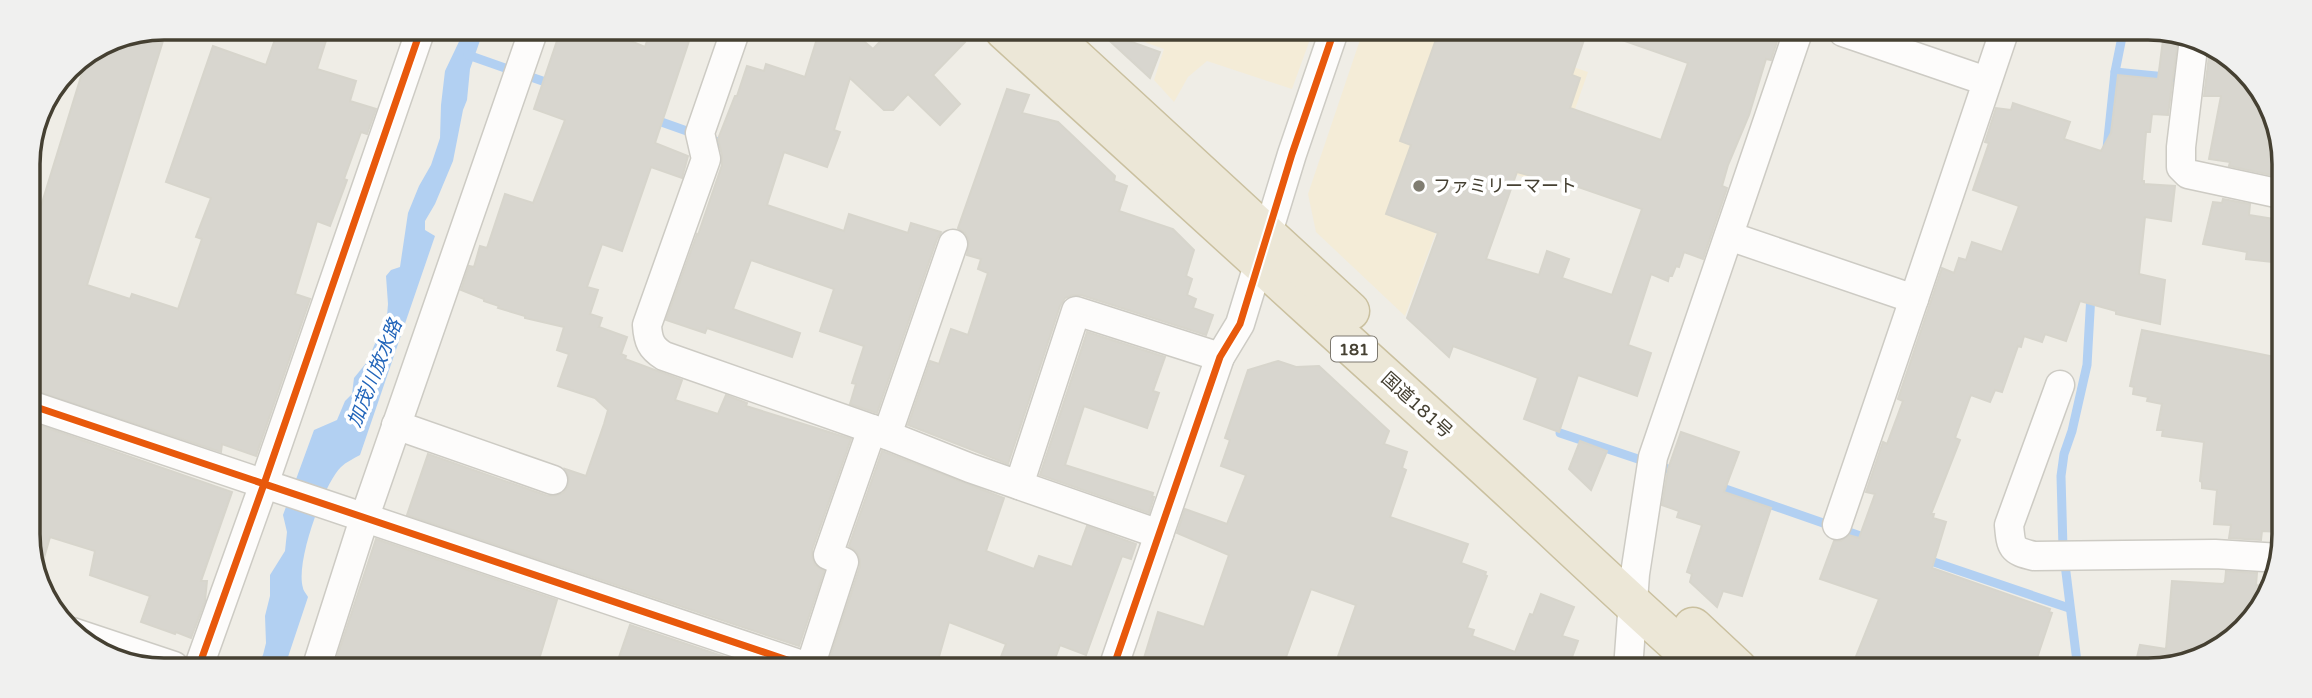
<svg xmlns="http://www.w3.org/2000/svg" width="2312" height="698" font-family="'Varela Round','Noto Sans JP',sans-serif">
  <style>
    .commercial { fill: #f4ecd7 }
    .water { fill: #b2d0f2 }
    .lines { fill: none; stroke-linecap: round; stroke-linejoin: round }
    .stream { stroke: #b2d0f2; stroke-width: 9 }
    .building { fill: #d8d6cf; stroke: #d7d5cc; stroke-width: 2; fill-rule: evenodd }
    .minor-casing { stroke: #cdcbc4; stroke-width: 31 }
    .highway-casing { stroke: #cac09f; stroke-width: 41 }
    .minor { stroke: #fdfcfb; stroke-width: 28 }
    .highway { stroke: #ece7d7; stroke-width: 38 }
    .cycleway-casing { stroke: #fff; stroke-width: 11 }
    .cycleway { stroke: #e8590c; stroke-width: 7 }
    .poi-dot { fill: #807d71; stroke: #fff; stroke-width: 2.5 }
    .labels { text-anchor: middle; stroke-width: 7; stroke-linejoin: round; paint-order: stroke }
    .shield { fill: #fff; stroke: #7d7970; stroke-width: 2 }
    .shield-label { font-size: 16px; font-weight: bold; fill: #454032 }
    .poi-label { font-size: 18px; fill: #454032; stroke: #fff; text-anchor: start }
    .street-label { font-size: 18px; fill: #454032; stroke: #fff }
    .water-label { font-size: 19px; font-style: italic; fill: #2265ba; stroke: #fff }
    .rim { fill: none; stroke: #454032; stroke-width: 3.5 }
  </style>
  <rect width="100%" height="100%" fill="#efede6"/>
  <g class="commercial">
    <path d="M1124,30L1313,31L1292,89L1207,61L1188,77L1174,102L1154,80L1164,49L1122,34Z"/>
    <path d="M1363,31H1553L1544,57L1588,72L1548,186L1409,135L1464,157L1405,316L1316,232L1308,194Z"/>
  </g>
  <path class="water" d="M465,29H484L470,69L467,100L463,110L453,161L435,204L425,221V230L435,236L360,455C353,459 346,462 341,467C323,485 295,563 303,588C303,590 307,595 308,597L285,666H256L263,655L266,643L265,616L270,596V575L285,551L287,532L283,515L314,430L337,420L345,401L352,394L354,378L367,362L377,339L386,328L388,304L386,276L391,270L400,267L408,213L419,186L431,165L440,138L441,105L445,71Z"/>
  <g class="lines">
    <g class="stream">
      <path d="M468,55L554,85"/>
      <path d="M2115,72L2187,79"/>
      <path d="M653,119L729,146"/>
      <path d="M2107,148L2115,72L2123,32"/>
      <path d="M1560,433L1677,472"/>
      <path d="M1714,485L1869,539"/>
      <path d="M1925,559L2069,608"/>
      <path d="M2078,670L2063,548L2061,476L2064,454L2072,431L2087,365L2091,294"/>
    </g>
  </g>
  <g class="building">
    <path d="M167,28L87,285L130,299L132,294L178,309L202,239L196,237L211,198L166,182L213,46L266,65L279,28H330L317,69L356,81L350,101L376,109L367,134L361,132L344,179L347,180L330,226L317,221L295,294L310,299L256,456L222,444L221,452L30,389L29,245L88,54L112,38Z"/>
    <path d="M561,29H602L645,47L651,29H693L655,143L688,156L682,178L651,167L622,251L602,244L587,287L598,290L590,314L602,318L599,327L627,337L621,354L626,356L625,359L682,380L675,400L718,414L726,395L747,403L746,406L851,439L812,550V557L815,565L824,571L799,646L407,515L428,454L548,496H555L563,493L568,486L569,478L565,469L586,476L604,424L608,410L595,398L558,386L569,354L557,350L564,327L525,318V316L498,308L499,306L484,301V299L461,290L469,266L474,267L480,246L487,248L505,194L533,203L565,120L534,109Z"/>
    <path d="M820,29L851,30L873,49L891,30H952L965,42L933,75L960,104L940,125L908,94L893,110H884L850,78L834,130L840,132L827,167L784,152L767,205L844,231L849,214L908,233L911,223L941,232L937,239L877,413L850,404L856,384L852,383L864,346L820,331L834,289L751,260L733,309L800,333L792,357L707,328L705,333L666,320L697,234L698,235L722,165V155L718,139L735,96H737L747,66L764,71L766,64L805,77Z"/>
    <path d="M1098,30L1160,52L1150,78Z"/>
    <path d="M1439,31H1587L1572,75L1580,78L1570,108L1661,140L1688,63L1608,35L1609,31L1780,32L1771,60L1766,59L1749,115L1728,165L1722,186L1727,188L1703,259L1684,252L1679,267L1676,266L1672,276H1669L1668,281L1651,274L1628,345L1651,353L1637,396L1578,375L1559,432L1524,419L1538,378L1453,346L1449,357L1407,318L1438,233L1386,214L1411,145L1400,141ZM1517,172L1559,184L1561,181L1642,209L1612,295L1562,278L1569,259L1547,251L1539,275L1486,259Z"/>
    <path d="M2164,32L2179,33L2168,115L2152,114L2150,132H2146L2142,181H2144V184L2175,186L2171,221L2145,217L2139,274L2165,280L2160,324L2116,314V311L2080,301L2066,341L2045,334L2042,342L2024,336L2021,347L2018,346L2002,392L1995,390L1990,402L1971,395L1970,397L1955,438L1960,440L1931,514H1934L1933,518L1946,522L1932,568L2050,609L2049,612L2052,613L2034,667L2008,659L2004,669H1851L1879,599L1820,579L1834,541H1841L1849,535L1859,538L1875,494L1866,492L1883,442L1887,444L1903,401L1898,399L1942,268L1954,273L1959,258L1966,260L1972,242L2002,252L2019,206L1973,190L1989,143L1985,142L1996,108L2011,110L2013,103L2070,122L2064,139L2101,151L2111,133L2118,75L2158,79Z"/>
    <path d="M2210,48L2245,68L2281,138V177L2229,166L2230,162L2209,159L2221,96H2204Z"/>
    <path d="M1007,89L1029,95L1022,113L1058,122L1115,176L1114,181L1127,186L1119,211L1173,229L1194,250L1186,276L1192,279L1187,295L1196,299L1193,308L1213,315L1206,335L1081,295H1073L1065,298L1060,306L1008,464L908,425L930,361L939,364L951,329L968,335L988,273L978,269L981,259L967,255L969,240L965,233L958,228Z"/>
    <path d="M2223,199L2250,204L2249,215L2281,220V263L2246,259L2247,252L2203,244L2213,202L2222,203Z"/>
    <path d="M2142,330L2280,358V532L2262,531L2261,540L2229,538L2231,525L2214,524L2217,490L2202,488V482L2200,481L2204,442L2162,436L2163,430H2157L2162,404L2147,401L2148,397L2133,394L2134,387L2130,386Z"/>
    <path d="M1087,332L1165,357L1153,391L1159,393L1147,428L1084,406L1065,465L1153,493L1152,497H1154L1149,513L1040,475Z"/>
    <path d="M1278,361L1296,367L1319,366L1389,431L1384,444L1407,452L1402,468L1406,470L1390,517L1468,544L1461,563L1486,572L1485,575L1487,576L1467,628L1474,630L1472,636L1515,652L1530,614L1533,615L1541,594L1574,607L1562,636L1578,641L1568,668H1443L1413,658L1410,668H1334L1356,605L1311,589L1282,668H1141L1158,612L1204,627L1229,555L1177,533L1185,509L1227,524L1246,475L1221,466L1230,440L1225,438L1248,370Z"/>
    <path d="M30,422L232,492L201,581H207L205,601L191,638L176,632L175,634L141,622L150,596L90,575L95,551L50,537L39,575L31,560Z"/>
    <path d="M1681,432L1739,452L1724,492L1771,508L1742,596L1723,591L1717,607L1690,582L1692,574L1687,572L1702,525L1677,517L1679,511L1662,505L1668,469Z"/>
    <path d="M1580,441L1607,451L1591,490L1569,469Z"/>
    <path d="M882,451L1004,498L986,551L1034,569L1039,556L1072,567L1087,526L1136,544L1131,559L1122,556L1086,655L1060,645L1052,667H997L1006,644L949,622L936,667H827L860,566V560L857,552L849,546Z"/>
    <path d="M376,539L557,600L537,666H334Z"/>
    <path d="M2226,571L2257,573L2256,585L2268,586L2231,642L2157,670H2134L2140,645L2166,649L2172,581L2223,584L2225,582Z"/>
    <path d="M630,625L755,667L616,666Z"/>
  </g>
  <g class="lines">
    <defs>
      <g id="minor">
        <path d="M736,29L700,133L706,159L647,325C648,341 651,348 664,356L872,429"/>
        <path d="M1843,32L1986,81"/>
        <path d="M2194,39L2181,147V167L2188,174L2281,194"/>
        <path d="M1729,236L1914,299L1837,525"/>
        <path d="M953,244L887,435L970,468L1159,534"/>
        <path d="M1914,299L2004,32"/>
        <path d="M2060,385L2009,525C2011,547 2011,551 2034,556L2215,554L2280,558"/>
        <path d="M30,405L808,667"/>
        <path d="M396,425L553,480"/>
        <path d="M1019,485L1076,311L1220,357"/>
        <path d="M72,632L174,666"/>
        <path d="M199,666L264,484L421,29"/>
        <path d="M317,666L364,519L534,29"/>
        <path d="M810,667L844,562L828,555L872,429L887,435"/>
        <path d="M1113,668L1220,357L1240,324L1292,154L1334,31"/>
        <path d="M1628,669L1635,574L1653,457L1798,32"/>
      </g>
      <g id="highway">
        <path d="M1004,30C1156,170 1310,308 1463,447C1544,520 1622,596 1705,669"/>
        <path d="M1045,30L1350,311"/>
        <path d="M1693,627L1738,669"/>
      </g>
    </defs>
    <use href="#minor" class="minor-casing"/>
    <use href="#highway" class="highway-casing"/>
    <use href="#minor" class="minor"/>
    <use href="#highway" class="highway"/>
    <defs>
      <g id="cycleway">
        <path d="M30,405L808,667"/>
        <path d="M199,666L264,484L421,29"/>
        <path d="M1113,668L1220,357L1240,324L1292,154L1334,31"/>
      </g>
    </defs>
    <use href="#cycleway" class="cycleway-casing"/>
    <use href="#cycleway" class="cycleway"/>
  </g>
  <circle class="poi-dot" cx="1419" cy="186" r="7"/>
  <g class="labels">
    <rect class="shield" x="1331" y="336.5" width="46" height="25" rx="5"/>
    <g class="shield-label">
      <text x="1354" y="355">181</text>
    </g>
    <g class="poi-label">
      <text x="1433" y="192">ファミリーマート</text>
    </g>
    <g class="street-label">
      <text transform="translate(1417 405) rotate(42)" y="6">国道181号</text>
    </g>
    <g class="water-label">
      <text transform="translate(374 373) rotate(-68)" y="7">加茂川放水路</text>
    </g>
  </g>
  <path d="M0 0H2312V698H0ZM164 40H2148A124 124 0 0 1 2272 164V534A124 124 0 0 1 2148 658H164A124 124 0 0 1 40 534V164A124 124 0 0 1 164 40Z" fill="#f0f0ef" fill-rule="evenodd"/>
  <path class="rim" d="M164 40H2148A124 124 0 0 1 2272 164V534A124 124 0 0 1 2148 658H164A124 124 0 0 1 40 534V164A124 124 0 0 1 164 40Z"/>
</svg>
